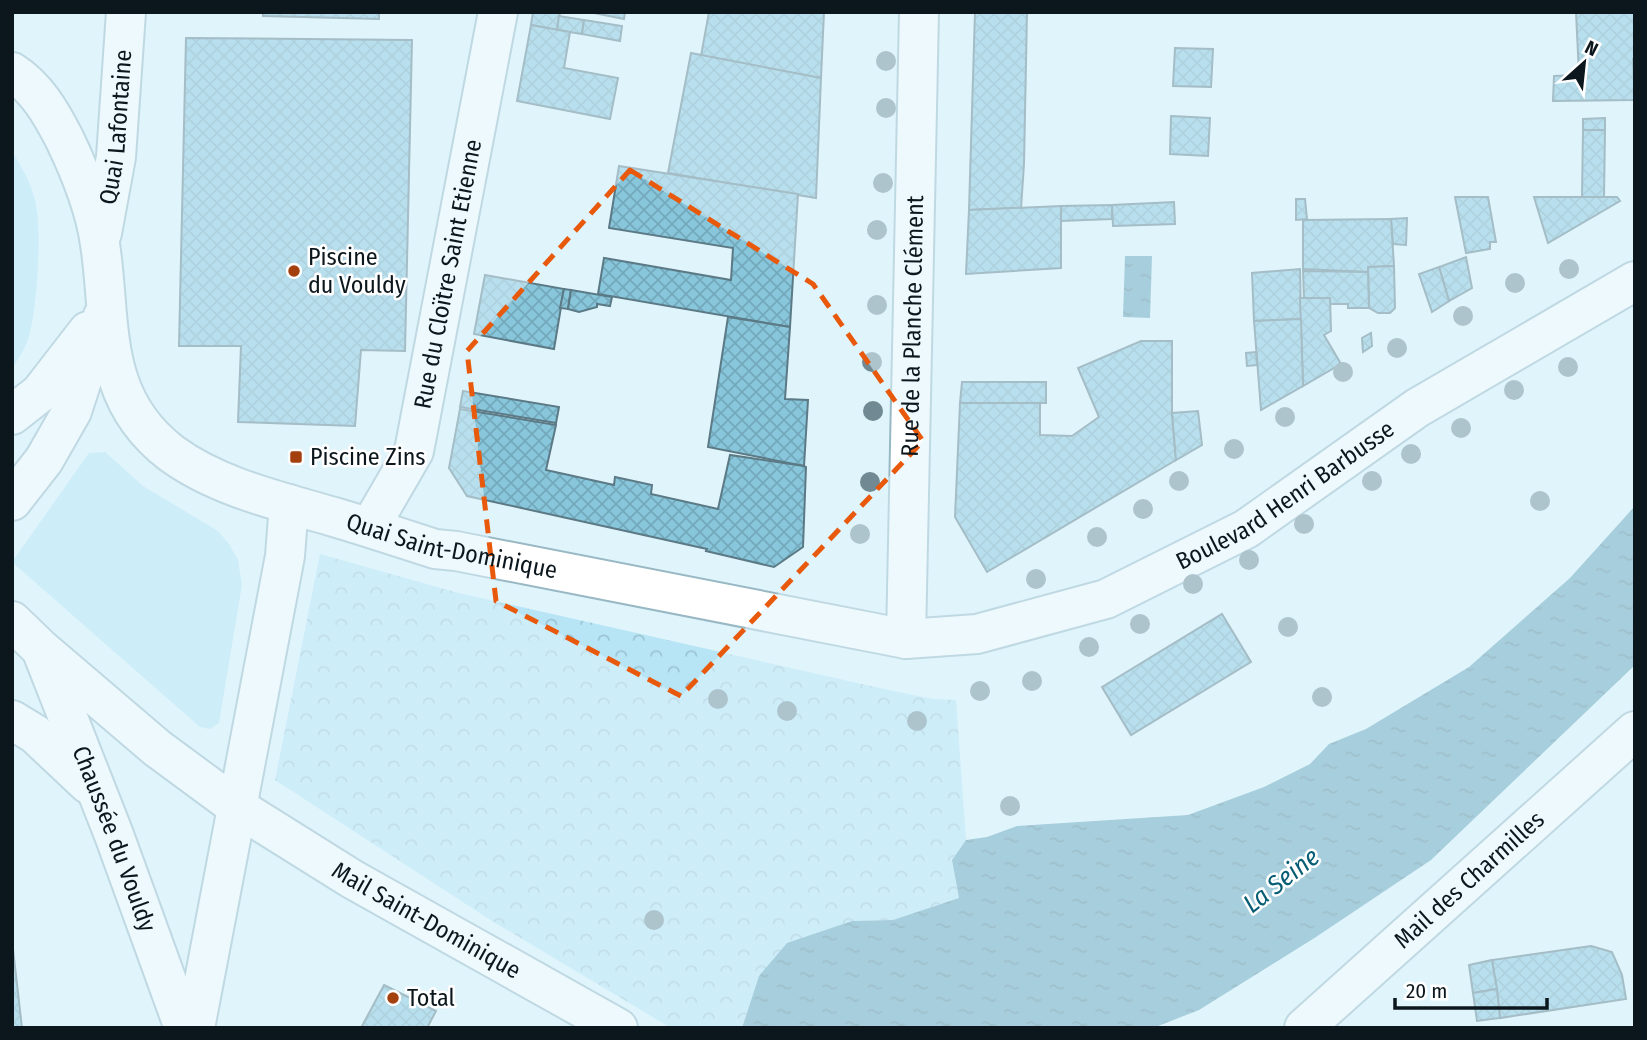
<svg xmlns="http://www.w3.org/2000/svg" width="1647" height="1040" font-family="'Fira Sans Condensed',sans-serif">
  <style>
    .grass { fill: #b7e5f6 }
    .park { fill: url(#park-crowns) }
    .water { fill: url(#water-ripples) }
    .building { fill: url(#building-cross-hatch); stroke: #5b7a85; stroke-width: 2 }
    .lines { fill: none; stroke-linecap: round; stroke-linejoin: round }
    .street-casing { stroke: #98b8c4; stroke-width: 42 }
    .secondary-casing { stroke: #98b8c4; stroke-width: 42 }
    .street { stroke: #fff; stroke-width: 38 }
    .secondary { stroke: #fff; stroke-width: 38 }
    .tree { fill: #708992 }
    .marked { fill: none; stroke: #e8590c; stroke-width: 5; stroke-dasharray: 14 9; stroke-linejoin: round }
    .poi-dot { fill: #a4400d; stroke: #fff; stroke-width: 2.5 }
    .labels { text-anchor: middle; stroke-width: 5; stroke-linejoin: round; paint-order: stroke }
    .street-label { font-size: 24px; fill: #0b171c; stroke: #fff }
    .poi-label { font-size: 24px; fill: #0b171c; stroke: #fff; text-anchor: start }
    .water-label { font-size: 26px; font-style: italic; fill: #075e74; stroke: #fff }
  </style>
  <defs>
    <pattern id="park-crowns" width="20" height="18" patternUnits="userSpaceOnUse" patternTransform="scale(1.75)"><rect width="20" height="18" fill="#b7e5f6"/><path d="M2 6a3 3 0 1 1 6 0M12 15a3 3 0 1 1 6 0" fill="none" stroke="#9cc4d2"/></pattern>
    <pattern id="water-ripples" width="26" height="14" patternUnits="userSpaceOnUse" patternTransform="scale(1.75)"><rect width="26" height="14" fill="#63a0b5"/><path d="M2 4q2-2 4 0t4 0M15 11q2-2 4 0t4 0" fill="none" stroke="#508192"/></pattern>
    <pattern id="building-cross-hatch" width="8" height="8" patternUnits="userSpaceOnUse" patternTransform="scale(1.75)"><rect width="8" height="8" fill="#88c6dc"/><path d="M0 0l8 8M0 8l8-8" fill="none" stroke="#74a9bc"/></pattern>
  </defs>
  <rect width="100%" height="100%" fill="#e0f4fc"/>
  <g class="grass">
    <path d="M12,152C24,170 34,189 37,211C41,241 37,318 26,345C22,353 17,361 12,368Z"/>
    <path d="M105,452L143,486L218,531L229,544L238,560L242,585L219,723L210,729L200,727L12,562L89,453Z"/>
  </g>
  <path class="park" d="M320,554L455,592L884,689L933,699L956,700L966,840L952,860L959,898L893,920L852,921L759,976L742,1028H671L492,921L275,780Z"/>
  <g class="water">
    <path d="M1125,256H1152L1150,318L1123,317Z"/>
    <path d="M1635,506V665L1431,860L1316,937L1199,1010L1153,1028H742L759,976L787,943L852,921L893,920L959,898L952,860L966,840L987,837L1017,826L1188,815L1264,787L1310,764L1329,744L1366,729L1469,667L1570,578Z"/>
  </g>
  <g class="building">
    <path d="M263,12H379V19L263,16Z"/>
    <path d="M533,12H560L557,30L531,25Z"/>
    <path d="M589,12H625L624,19Z"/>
    <path d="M709,12H824L821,78L701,56Z"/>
    <path d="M975,12H1027L1024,164L1021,208L969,210Z"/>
    <path d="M1576,12H1635V59H1633L1635,100L1553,101L1554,76L1579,75Z"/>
    <path d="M559,16L584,20L582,34L557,30Z"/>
    <path d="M584,20L622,26L620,41L582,34Z"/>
    <path d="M531,25L570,32L564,68L618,78L610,119L517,101Z"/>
    <path d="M186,38L412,40L405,351L361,350L355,426L238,422L241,346H179Z"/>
    <path d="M1175,48L1213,49L1211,87L1173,86Z"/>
    <path d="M691,53L821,78L816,198L668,173Z"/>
    <path d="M1171,116L1210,118L1208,156L1170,154Z"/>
    <path d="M1605,118V130H1583V119Z"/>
    <path d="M1583,130H1605L1604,197H1582Z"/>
    <path d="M619,166L798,194L790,327L598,294L604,258L731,280L733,248L609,228Z"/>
    <path d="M1455,197H1488L1496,242H1490V249L1466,253Z"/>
    <path d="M1534,197H1617L1620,201L1548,243Z"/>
    <path d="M1296,199H1305L1307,219L1296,220Z"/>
    <path d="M1174,202L1175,224L1113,226L1112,205Z"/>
    <path d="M1112,205V219L1061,221V206Z"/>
    <path d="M1061,206V268L966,274L969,210Z"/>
    <path d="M1407,218L1406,245L1393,244L1391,219Z"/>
    <path d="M1391,219L1394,266L1368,267V272L1303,269V220Z"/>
    <path d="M1466,257L1472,288L1449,301L1439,267Z"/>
    <path d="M1394,266L1395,308L1390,313H1378L1369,308L1368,267Z"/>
    <path d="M1439,267L1449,301L1432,312L1419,274Z"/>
    <path d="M1300,269L1301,319L1254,321L1252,273Z"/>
    <path d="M1303,271L1368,272L1369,308H1348V304H1330V298H1304Z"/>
    <path d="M485,275L564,289L554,349L474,334Z"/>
    <path d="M564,289L571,290L568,309L560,308Z"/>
    <path d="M571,290L612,297L610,306L597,304V307L579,312L568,309Z"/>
    <path d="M1300,298H1330L1331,331L1324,335L1341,364L1303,386Z"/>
    <path d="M728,317L790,327L785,399L808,400L804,466L708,447Z"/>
    <path d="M1301,319L1303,386L1261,410L1254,321Z"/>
    <path d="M1371,333L1372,346L1363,352L1362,338Z"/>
    <path d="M1141,341H1172V413L1176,460L987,572L955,517L960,403H1040V435L1072,436L1099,417L1078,368Z"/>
    <path d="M1256,352L1257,365L1247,366L1246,353Z"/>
    <path d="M962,382H1046V403H960Z"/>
    <path d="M463,391L559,407L556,423L460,407Z"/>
    <path d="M460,409L556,425L546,470L614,485L615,477L652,485L651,494L718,509L730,455L804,466L806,467L803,547L774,567L706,551L707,549L467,496L449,468Z"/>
    <path d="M1198,411L1202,445L1176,460L1172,413Z"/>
    <path d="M1222,614L1251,662L1131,735L1102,687Z"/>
    <path d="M12,940L22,1028H12Z"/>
    <path d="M1591,946L1612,952L1622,975L1626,999L1500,1018L1492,960Z"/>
    <path d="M1492,960L1497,989L1473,993L1469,965Z"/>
    <path d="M384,985L436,1011L427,1028H361Z"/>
    <path d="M1497,989L1500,1018L1477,1021L1473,993Z"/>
  </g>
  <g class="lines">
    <defs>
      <g id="street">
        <path id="s1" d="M370,527L414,451L498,12"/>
        <path id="s2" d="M906,639L919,12"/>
      </g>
      <g id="secondary">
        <path id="s3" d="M12,72C37,88 51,113 64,138C80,171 95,208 100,244C112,322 98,397 171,453C217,487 279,501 334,517C368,527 401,538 435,549L456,551L906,639L977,634L1106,599L1246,529L1417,408L1635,281"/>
        <path id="s4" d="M102,233L116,157L126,12"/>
        <path d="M12,415L40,393L88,331"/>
        <path d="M12,501L44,460L72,411L103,316"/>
        <path id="s5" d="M12,621L41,649L157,748L237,807L352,879L618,1028"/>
        <path id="s6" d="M43,654L114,835L184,1028"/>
        <path d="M12,720L35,734L88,784"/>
        <path d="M195,1028L285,556L289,504"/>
        <path id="s7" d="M1304,1028L1635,731"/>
      </g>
    </defs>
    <use href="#street" class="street-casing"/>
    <use href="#secondary" class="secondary-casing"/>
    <use href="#street" class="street"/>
    <use href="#secondary" class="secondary"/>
  </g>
  <g class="tree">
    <circle cx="886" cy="61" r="10"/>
    <circle cx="886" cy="108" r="10"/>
    <circle cx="883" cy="183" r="10"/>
    <circle cx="877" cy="230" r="10"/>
    <circle cx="1569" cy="269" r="10"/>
    <circle cx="1515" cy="283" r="10"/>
    <circle cx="877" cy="305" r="10"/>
    <circle cx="1463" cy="316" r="10"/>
    <circle cx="1397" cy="348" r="10"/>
    <circle cx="872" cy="362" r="10"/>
    <circle cx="1568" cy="367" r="10"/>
    <circle cx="1343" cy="372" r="10"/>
    <circle cx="1514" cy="390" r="10"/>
    <circle cx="873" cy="411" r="10"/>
    <circle cx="1285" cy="417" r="10"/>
    <circle cx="1461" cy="428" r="10"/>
    <circle cx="1234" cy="449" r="10"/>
    <circle cx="1411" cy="454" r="10"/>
    <circle cx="1179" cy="481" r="10"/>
    <circle cx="1372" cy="481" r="10"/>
    <circle cx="870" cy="482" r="10"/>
    <circle cx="1540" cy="501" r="10"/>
    <circle cx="1143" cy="509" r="10"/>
    <circle cx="1304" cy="524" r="10"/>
    <circle cx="860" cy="534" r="10"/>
    <circle cx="1097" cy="537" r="10"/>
    <circle cx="1249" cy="560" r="10"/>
    <circle cx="1036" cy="579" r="10"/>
    <circle cx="1193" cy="584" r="10"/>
    <circle cx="1140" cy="624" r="10"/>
    <circle cx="1288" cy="627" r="10"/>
    <circle cx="1089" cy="647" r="10"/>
    <circle cx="1032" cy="681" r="10"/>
    <circle cx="980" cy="691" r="10"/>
    <circle cx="1322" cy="697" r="10"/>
    <circle cx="718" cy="699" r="10"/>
    <circle cx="787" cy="711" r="10"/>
    <circle cx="917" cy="721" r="10"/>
    <circle cx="1010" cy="806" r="10"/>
    <circle cx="654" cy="920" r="10"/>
  </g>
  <path d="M0 0H1647V1040H0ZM630,170L813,284L923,441L681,696L496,601L467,351Z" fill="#e0f4fc" fill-opacity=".55" fill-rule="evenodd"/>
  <path class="marked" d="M630,170L813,284L923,441L681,696L496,601L467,351Z"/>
  <g class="poi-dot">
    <circle cx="294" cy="271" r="7"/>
    <rect x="289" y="450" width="14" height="14" rx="3.5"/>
    <circle cx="393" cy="998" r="7"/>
  </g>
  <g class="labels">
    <g class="street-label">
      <text dy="8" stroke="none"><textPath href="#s4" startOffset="107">Quai Lafontaine</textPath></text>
      <text dy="8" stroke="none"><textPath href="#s1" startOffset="268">Rue du Cloïtre Saint Etienne</textPath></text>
      <text dy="8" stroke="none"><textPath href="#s2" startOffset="313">Rue de la Planche Clément</textPath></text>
      <text dy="8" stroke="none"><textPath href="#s3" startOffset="1600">Boulevard Henri Barbusse</textPath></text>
      <text dy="8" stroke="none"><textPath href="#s3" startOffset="724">Quai Saint-Dominique</textPath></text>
      <text dy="8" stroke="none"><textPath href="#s6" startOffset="198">Chaussée du Vouldy</textPath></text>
      <text dy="8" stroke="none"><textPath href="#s7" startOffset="222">Mail des Charmilles</textPath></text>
      <text dy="8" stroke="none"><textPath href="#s5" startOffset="513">Mail Saint-Dominique</textPath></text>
    </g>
    <g class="poi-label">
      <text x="308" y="265">Piscine<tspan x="308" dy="28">du Vouldy</tspan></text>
      <text x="310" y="465">Piscine Zins</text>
      <text x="407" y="1006">Total</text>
    </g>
    <g class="water-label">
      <text transform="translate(1281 880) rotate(-38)" y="9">La Seine</text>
    </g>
  </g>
  <rect width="1647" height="1040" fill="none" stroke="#0b171c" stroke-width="28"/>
  <g transform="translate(1584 63) rotate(27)" stroke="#ffffff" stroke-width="5" paint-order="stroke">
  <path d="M0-5L12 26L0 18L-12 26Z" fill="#0b171c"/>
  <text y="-10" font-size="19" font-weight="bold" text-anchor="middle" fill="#0b171c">N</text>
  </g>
  <path d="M1395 998v10h152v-10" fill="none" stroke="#0b171c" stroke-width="3.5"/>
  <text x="1406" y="998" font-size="21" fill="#0b171c" stroke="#ffffff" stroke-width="5" paint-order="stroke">20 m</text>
</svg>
